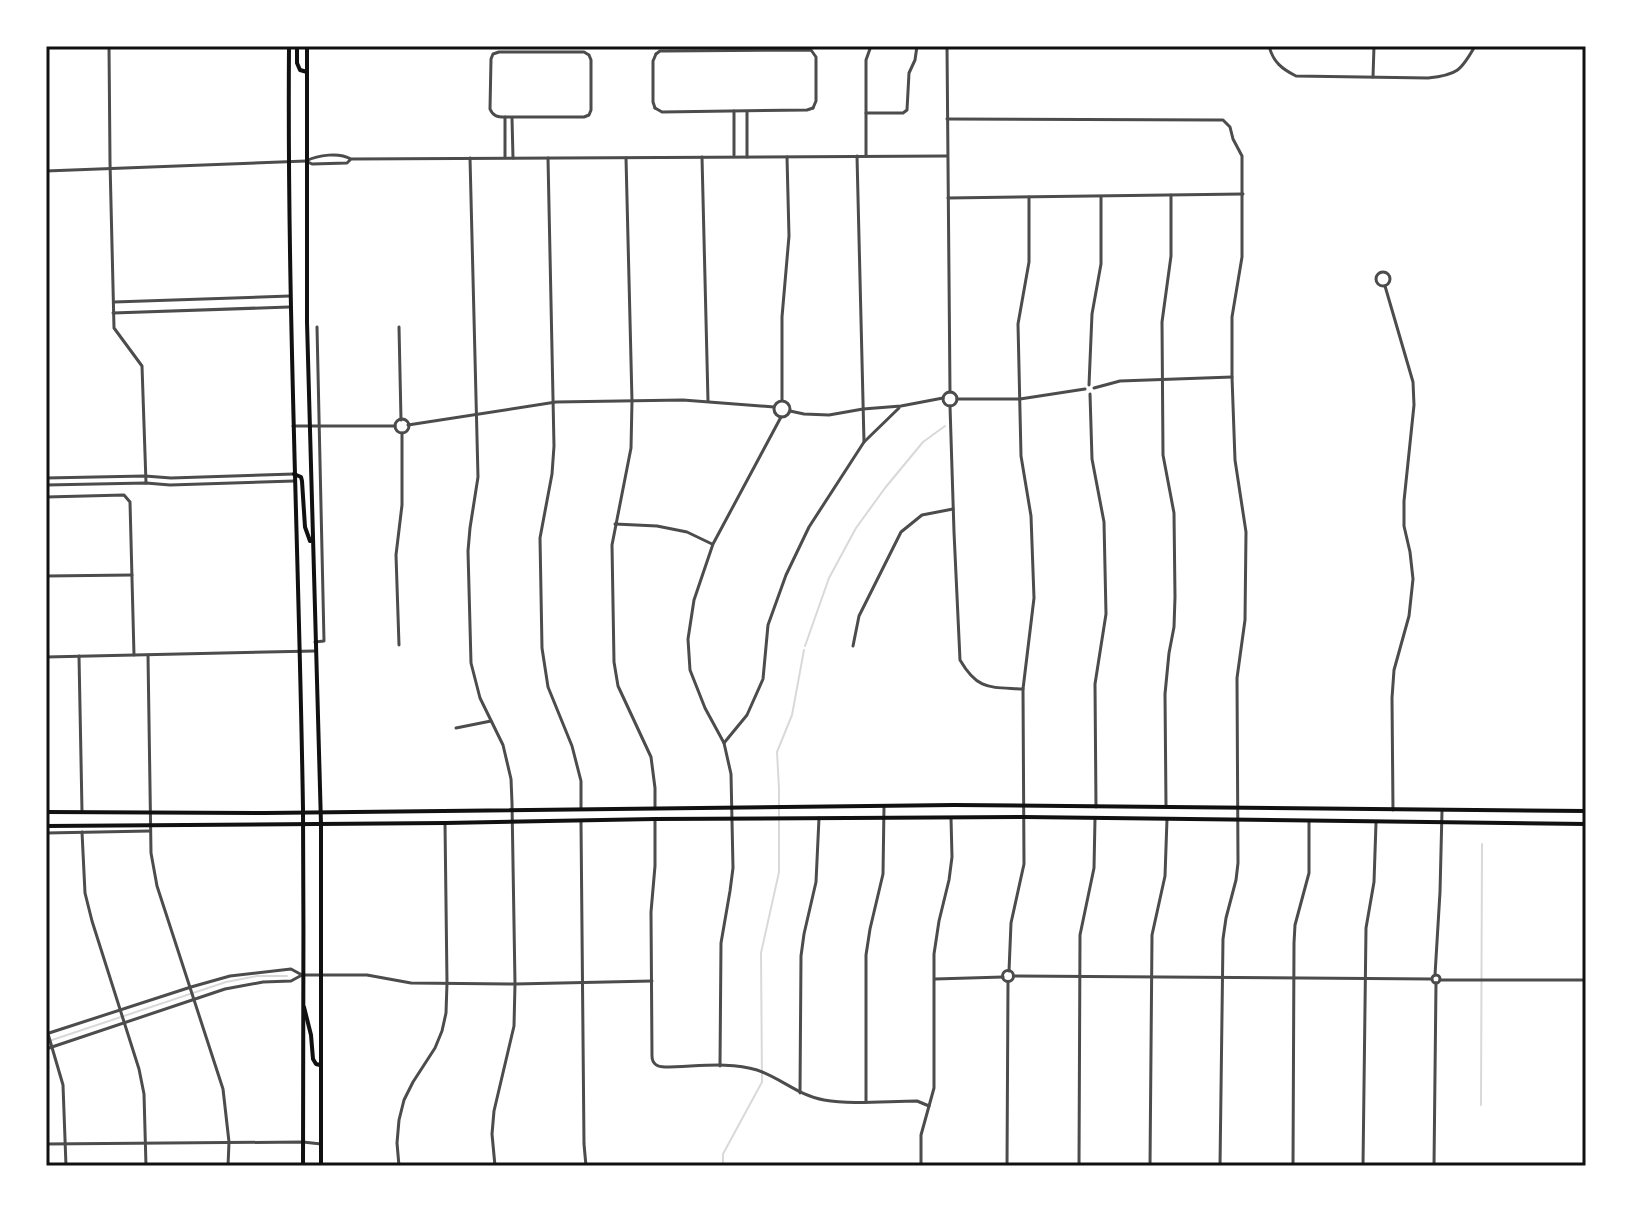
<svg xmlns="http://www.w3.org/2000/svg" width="1632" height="1212" font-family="'Public Sans',sans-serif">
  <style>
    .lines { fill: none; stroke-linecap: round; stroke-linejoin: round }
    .stream { stroke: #d9d9d9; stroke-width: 2 }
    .minor { stroke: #4c4c4c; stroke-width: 3 }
    .tertiary { stroke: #4c4c4c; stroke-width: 3 }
    .primary { stroke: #111; stroke-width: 4 }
    .neatline { fill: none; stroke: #111; stroke-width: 3 }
  </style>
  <rect width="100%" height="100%" fill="#fff"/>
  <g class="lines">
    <g class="stream">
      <path d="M805,646L829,578L856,528L885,488L923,442L945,426"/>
      <path d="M46,1042L226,982L257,976H287"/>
      <path d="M1481,1105L1482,844"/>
      <path d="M723,1166V1154L762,1082L761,953L779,872V789L777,752L792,715L804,650"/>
    </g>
    <g class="minor">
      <path d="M109,46L110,162L114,328L142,366L146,483"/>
      <path d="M947,46L950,392"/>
      <path d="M1269,46C1273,62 1282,69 1296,76L1428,78C1457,75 1461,71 1475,46"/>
      <path d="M499,52H584L589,55L591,60V110L589,115L584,117H505C497,117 493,116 490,109L491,59L493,54Z"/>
      <path d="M656,54L660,51H666L811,50L816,57V101L813,108"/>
      <path d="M1373,77L1374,46"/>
      <path d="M655,108L662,112L807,110L813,108"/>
      <path d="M655,108L653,102V61L656,54"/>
      <path d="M734,111V155"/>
      <path d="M866,113H903L907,110L909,73L915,60L917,46"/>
      <path d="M505,117V157"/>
      <path d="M512,118L513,158"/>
      <path d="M947,119L1218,120H1223L1230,127L1233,139L1242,156V257L1232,317V377L1235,460L1246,532L1245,620L1237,678L1238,863L1236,880L1226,918L1223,939L1220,1166"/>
      <path d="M866,156V60L871,46"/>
      <path d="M702,157L708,401"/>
      <path d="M747,157V112"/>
      <path d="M470,158L478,477L470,528L468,551L471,663L480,698L503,745L511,779L512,803L515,984L514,1026L494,1111L492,1134L495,1166"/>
      <path d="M548,158L554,446L552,474L540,538L542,648L548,687L572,746L581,781V809"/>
      <path d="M626,158L632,401L631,448L612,545L614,662L618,686L651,757L655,788V808"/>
      <path d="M351,159L347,163L312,164L306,161C318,155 339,152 351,159L947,156"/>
      <path d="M948,198L1243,194"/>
      <circle cx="1383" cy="279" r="7"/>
      <path d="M1385,286L1413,382L1414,405L1404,501V526L1410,552L1413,579L1409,616L1394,670L1392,698L1393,810"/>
      <path d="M114,302L290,296"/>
      <path d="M113,313L289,307"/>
      <path d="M399,327L401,420"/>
      <path d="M1089,385L1092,314L1101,264V197"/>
      <path d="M1094,388L1120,381L1232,377"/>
      <circle cx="950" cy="399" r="7"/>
      <path d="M1090,394L1092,459L1104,522L1106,614L1095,684L1096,807"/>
      <path d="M957,399H1020L1085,389"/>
      <path d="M782,400V317L789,236L787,157"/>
      <circle cx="782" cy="409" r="8"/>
      <path d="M950,406L954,532L960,660C978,691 990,687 1023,689"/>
      <path d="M790,411L804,414L829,415L863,409L901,406L943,398"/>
      <circle cx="402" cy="426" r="7"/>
      <path d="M408,425L556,402L683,400L774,407"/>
      <path d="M293,426H395"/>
      <path d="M864,442L899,408"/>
      <path d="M46,478L145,476L171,478L294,474"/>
      <path d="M46,485L146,483L170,485L294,481"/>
      <path d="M46,497L124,495L130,502L134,655"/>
      <path d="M615,524L657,526L687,532L712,544"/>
      <path d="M46,576L132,575"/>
      <path d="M315,642L324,641L317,327"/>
      <path d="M399,645L396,555L402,505V433"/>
      <path d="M853,646L859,616L901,532L922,515L953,509"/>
      <path d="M148,655L151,853L157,886L223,1089L229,1142L228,1166"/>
      <path d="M79,656L82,811"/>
      <path d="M46,657L315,651"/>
      <path d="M456,728L491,721"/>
      <path d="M724,743L747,715L763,679L768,625L786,575L809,527L864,442L857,156"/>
      <path d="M1166,806L1165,694L1169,653L1174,627L1175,597L1174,513L1163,455L1162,322L1171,256V195"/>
      <path d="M655,819V866L651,912L652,1056C652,1064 658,1067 665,1067C694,1067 729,1061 757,1070C781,1078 799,1096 824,1100C852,1105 888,1101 917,1101L929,1106"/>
      <path d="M581,822L584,1144L586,1166"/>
      <path d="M82,832L85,893L92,921L139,1069L144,1094L146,1166"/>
      <path d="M46,833L150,831"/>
      <circle cx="1008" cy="976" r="5.5"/>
      <path d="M1009,971L1011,923L1024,864L1023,689L1034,598L1031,516L1021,456L1018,324L1029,262V197"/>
      <circle cx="1436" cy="979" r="4"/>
      <path d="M1435,975L1440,892L1442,811"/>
      <path d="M1014,976L1431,979"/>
      <path d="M935,979L1003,977"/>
      <path d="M1440,980H1586"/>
      <path d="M46,1027L63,1085L66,1166"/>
      <path d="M46,1034L191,987L230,976L291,969L302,975"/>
      <path d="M46,1049L225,989L263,982L291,981L302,975H367L411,983L515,984L652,981"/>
      <path d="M720,1066L721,943L730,891L733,868L731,774L724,743L705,708L690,670L688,639L694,600L713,544L781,417"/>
      <path d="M800,1093L801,956L804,934L816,882L819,818"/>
      <path d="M866,1101V955L870,929L883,874L884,807"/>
      <path d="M46,1144L303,1142L321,1144"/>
      <path d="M399,1166L397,1143L399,1120L404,1100L413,1082L435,1048L442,1031L446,1013L447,983L445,823"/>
      <path d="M921,1166V1135L934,1088V954L939,921L949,880L952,857L951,818"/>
      <path d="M1007,1166L1008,982"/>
      <path d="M1079,1166L1080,935L1094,868L1095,819"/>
      <path d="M1150,1166L1152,935L1165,876L1167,819"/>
      <path d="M1293,1166L1294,943L1295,925L1309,873V822"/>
      <path d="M1363,1166L1366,928L1374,882L1376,823"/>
      <path d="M1434,1166L1436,983"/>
    </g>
    <path class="tertiary" d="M46,171L306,161"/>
    <g class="primary">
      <path d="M289,46C287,300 299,554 303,809C304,928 303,1047 303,1166"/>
      <path d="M297,46V63L300,70L307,72"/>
      <path d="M307,46V322L321,824V1166"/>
      <path d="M294,474L301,477L302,481L305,527L310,541"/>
      <path d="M46,812L265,813L954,805L1586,811"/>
      <path d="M46,826L445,823L655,819L1024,817L1586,824"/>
      <path d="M304,1007L311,1035L313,1059L316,1064L320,1065"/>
    </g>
  </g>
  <rect width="1632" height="1212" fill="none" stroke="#ffffff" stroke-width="96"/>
  <rect x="48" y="48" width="1536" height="1116" class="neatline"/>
</svg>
